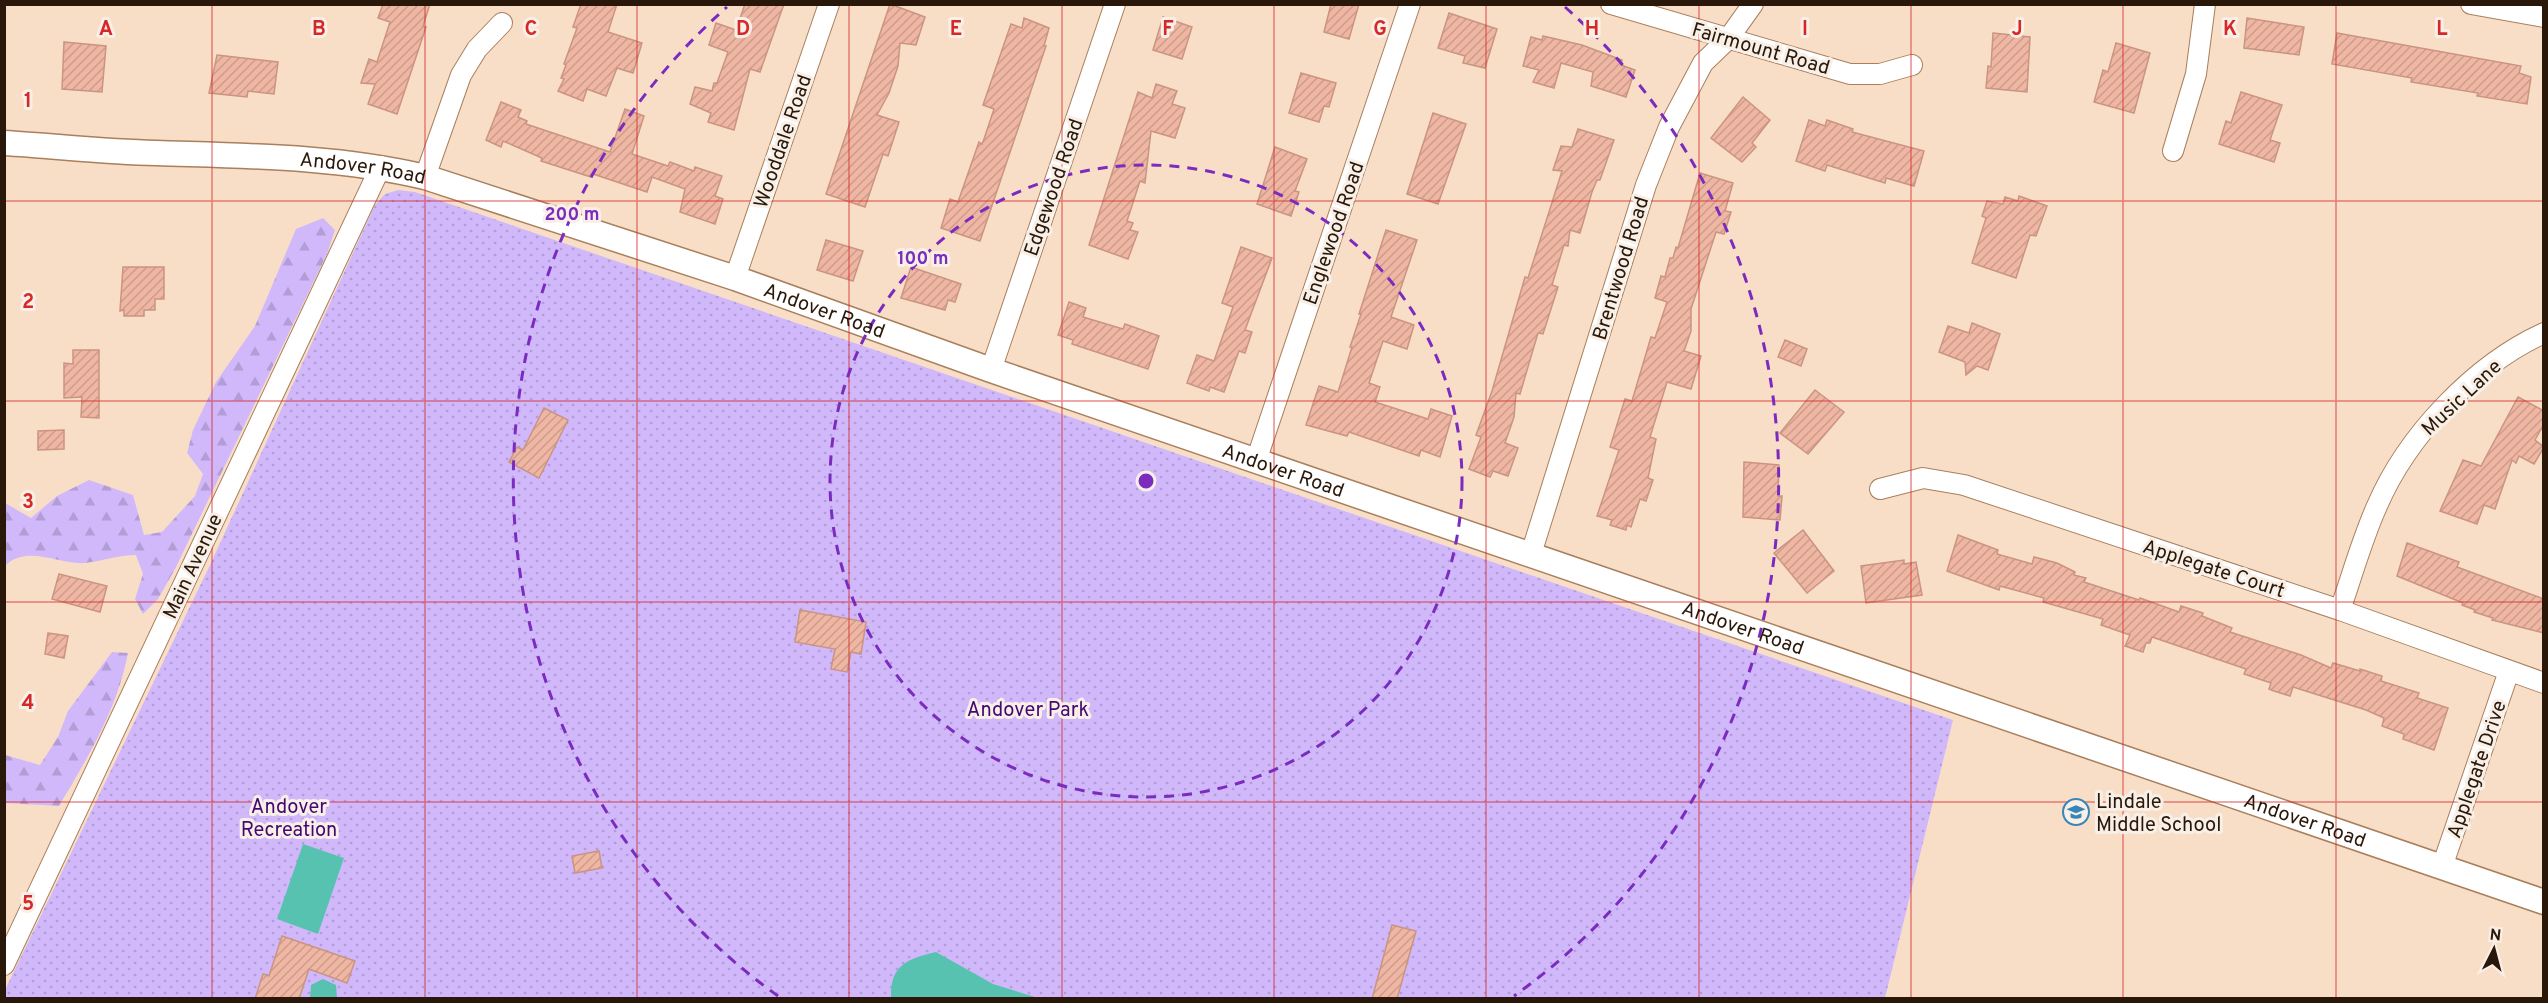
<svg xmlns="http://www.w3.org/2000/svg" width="2548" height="1003" font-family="Overpass,sans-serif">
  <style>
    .forest { fill: url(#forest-firs) }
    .park { fill: url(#park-dots) }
    .water { fill: #58c2b1 }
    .building { fill: url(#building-hatch); stroke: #ca9481; stroke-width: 1.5 }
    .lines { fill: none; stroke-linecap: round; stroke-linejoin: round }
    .minor-casing { stroke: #a97f5c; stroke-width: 22 }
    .tertiary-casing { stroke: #a97f5c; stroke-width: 27 }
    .minor { stroke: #fff; stroke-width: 20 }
    .tertiary { stroke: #fff; stroke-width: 24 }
    .grid { fill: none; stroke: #d62828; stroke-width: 1.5; stroke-opacity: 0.55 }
    .ring { fill: none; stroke: #7b2cbf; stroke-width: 3; stroke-dasharray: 10 8 }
    .labels { text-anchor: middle; stroke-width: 6; stroke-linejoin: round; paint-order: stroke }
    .street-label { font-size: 20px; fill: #29180a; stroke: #f8efe7 }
    .park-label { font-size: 20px; fill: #430874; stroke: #f8efe7 }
    .poi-label { font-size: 20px; fill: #29180a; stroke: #f8efe7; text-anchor: start }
    .grid-label { font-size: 20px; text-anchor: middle; font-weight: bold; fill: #d62828; stroke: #f8efe7; stroke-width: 6; stroke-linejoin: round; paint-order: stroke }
    .centre { fill: #7b2cbf; stroke: #f8efe7; stroke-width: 3 }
    .ring-label { font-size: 18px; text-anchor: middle; font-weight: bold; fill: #7b2cbf; stroke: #f8efe7; stroke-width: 6; stroke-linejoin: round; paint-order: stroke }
  </style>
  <defs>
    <pattern id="forest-firs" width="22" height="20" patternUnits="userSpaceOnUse" patternTransform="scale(1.5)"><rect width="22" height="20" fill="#d0b8fb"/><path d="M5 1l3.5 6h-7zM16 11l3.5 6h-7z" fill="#b39dd6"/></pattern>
    <pattern id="park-dots" width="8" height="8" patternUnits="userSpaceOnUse" patternTransform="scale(1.5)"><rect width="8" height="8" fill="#d0b8fb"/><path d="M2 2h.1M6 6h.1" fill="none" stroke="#b39dd6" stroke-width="1.8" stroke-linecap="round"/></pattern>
    <pattern id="building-hatch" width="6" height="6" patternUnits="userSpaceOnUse" patternTransform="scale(1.5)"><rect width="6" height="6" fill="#efb7a3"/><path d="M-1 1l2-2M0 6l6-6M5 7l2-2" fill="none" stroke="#cd9d8b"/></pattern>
  </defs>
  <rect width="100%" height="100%" fill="#f9dec7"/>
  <g class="forest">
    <path d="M323,218L335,230L327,254L175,569L158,599L143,614L135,599L143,574L136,555C118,555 103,561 85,563C59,565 27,544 5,566V503L31,518L57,496L89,480L133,495L144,535L162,532L195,496L203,474L187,453L193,430L216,382L255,326L296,229Z"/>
    <path d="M112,652L128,653C117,710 88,757 59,806L5,803V755L40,765L58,737L68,711Z"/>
  </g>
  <path class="park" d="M398,190L415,192L1953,720L1885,998H5L4,992L210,565L375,205L385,194Z"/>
  <g class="water">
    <path d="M303,844L344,858L318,934L277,919Z"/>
    <path d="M936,952L993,984L1038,998H891C890,965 907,959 936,952Z"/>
    <path d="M323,979L336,985L337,998H310L311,985Z"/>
  </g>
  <g class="building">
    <path d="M383,4H430L423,26L426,27L397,114L368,104L375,84L361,83L369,59L377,62L390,22L378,18Z"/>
    <path d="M581,4H617L608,32L642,43L633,73L617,68L606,96L587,89L583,101L558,91L564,79L561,78L566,65L564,64L577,28L573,27Z"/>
    <path d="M745,4H784L760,72L750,69L734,130L708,122L711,113L690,104L695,87L712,91L714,83H717L728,52L709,45L716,23L736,30Z"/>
    <path d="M890,4L925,17L916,45L900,43L898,66L889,93L877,115L899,122L888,156L883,154L865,207L826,194Z"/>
    <path d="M1331,4H1359L1349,39L1324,32Z"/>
    <path d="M1449,13L1497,29L1485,68L1463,63L1465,56L1438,48Z"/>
    <path d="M1163,17L1192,27L1182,59L1153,50Z"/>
    <path d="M1024,18L1049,28L1044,46H1046L980,241L941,228L950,199L958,202L979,142L982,144L984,139L994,109L983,105L1011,24L1022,28Z"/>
    <path d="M2247,18L2304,27L2299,55L2244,48Z"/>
    <path d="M1993,33L2030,37L2027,92L1986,88L1988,66L1991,67Z"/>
    <path d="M2337,33L2521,66L2519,73L2531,77L2527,104L2477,96L2478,93L2411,82L2412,78L2332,64Z"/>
    <path d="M1543,36L1582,45L1622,60L1621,65L1635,70L1626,97L1591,86L1593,72L1561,63L1554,88L1533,82L1539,70L1523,66L1531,37L1542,40Z"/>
    <path d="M64,42L106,46L102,92L62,89Z"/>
    <path d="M2116,43L2150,53L2134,113L2094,102L2103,70L2108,72Z"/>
    <path d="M217,55L278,62L274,94L248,91L247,97L209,93Z"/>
    <path d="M1301,73L1336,83L1329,107L1324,106L1319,122L1289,113Z"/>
    <path d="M1156,84L1177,91L1172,104L1185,108L1175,138L1151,131L1145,183L1140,181L1127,221L1133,223L1130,230L1138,232L1128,259L1089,245L1138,92L1152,98Z"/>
    <path d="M2241,92L2282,105L2270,140L2280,143L2274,162L2219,144L2226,121L2231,123Z"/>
    <path d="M1743,97L1770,120L1752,143L1756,147L1742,162L1711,138Z"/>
    <path d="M501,102L521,110L518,117L527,121L526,124L610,152L625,109L644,116L632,154L668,166L670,162L694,171L695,167L722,176L715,196L723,199L715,224L680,212L685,189L652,177L647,192L593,174L591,177L541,161L542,158L503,141L501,147L486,140Z"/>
    <path d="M1433,113L1466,124L1438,204L1407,194Z"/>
    <path d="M1809,120L1825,126L1827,120L1853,129L1852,132L1924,151L1914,186L1886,178L1885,183L1827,165L1825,171L1796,161Z"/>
    <path d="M1578,129L1614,140L1600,180H1597L1592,192L1580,233L1570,230L1568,246L1564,245L1552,285L1558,287L1543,334L1538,333L1520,394L1516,393L1514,417L1505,443L1518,448L1508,476L1493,471L1490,477L1469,469L1481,437L1476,435L1492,391L1525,277L1528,278L1562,171L1553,170L1561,146L1572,147Z"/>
    <path d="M1275,147L1307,159L1295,191L1299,192L1291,216L1257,204Z"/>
    <path d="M1700,173L1733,183L1725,211L1731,212L1724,234L1716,232L1691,309V331L1684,351L1701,356L1691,389L1667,382L1650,437L1656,439L1648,478L1653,480L1646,501L1640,499L1631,527L1627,525L1626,530L1610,525L1612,520L1597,516L1619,450L1610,447L1625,399L1632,401L1651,337L1655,338L1667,302L1655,298L1661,276L1665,277L1670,258H1673L1676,247L1678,248Z"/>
    <path d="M2019,196L2047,206L2036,236L2030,235L2016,278L1972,263L1986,218L1982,216L1987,201L2003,204L2005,197L2018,201Z"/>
    <path d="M1386,230L1417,240L1391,317L1414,325L1407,349L1383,341L1369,383L1380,387L1375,402L1428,419L1431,409L1452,416L1440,457L1421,450L1419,456L1349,432L1347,436L1306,425L1319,386L1338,392L1352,347H1350L1361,314H1359Z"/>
    <path d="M826,240L863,251L853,281L817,270Z"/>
    <path d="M1241,247L1272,258L1245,330L1252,332L1245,353L1239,351L1224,392L1210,387L1209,391L1187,383L1197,355L1214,361L1233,307L1222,303Z"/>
    <path d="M123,267H164V299H155V310H144V316H124V310L120,311Z"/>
    <path d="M911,267L961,284L955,302L948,300L945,310L901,298Z"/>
    <path d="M1069,302L1086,308L1083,317L1123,329L1125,324L1159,336L1148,369L1072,344L1073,340L1058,335Z"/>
    <path d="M1972,323L2000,334L1988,370L1977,366L1966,375L1965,362L1939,352L1948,326L1969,333Z"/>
    <path d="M1785,340L1807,349L1801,366L1778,357Z"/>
    <path d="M73,350H99V418L81,417L82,397L64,398V363L73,364Z"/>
    <path d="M1815,390L1844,412L1808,454L1780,433Z"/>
    <path d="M2518,397L2544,411V424L2535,440L2544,447L2534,464L2519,456L2516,463L2512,460L2495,509L2484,505L2477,524L2440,511L2463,460L2481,466Z"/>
    <path d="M544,408L568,420L539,478L509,462L517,447L523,450Z"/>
    <path d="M64,430V449L38,450V431Z"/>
    <path d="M1744,462L1779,465L1778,496H1782L1780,520L1743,517Z"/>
    <path d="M1803,530L1834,571L1807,593L1774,553Z"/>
    <path d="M1958,535L1998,550L1997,554L2032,564L2034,557L2057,563L2075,572L2074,575L2086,578L2084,582L2139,600L2140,598L2179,612L2181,606L2203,613L2202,616L2232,628L2230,632L2301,655L2331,668L2333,663L2360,671V669L2382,676L2381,681L2419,693L2417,698L2448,708L2434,750L2403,739L2404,734L2382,726L2384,718L2366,710L2293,687L2290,696L2274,691L2269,689L2271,683L2244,674L2246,669L2152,637L2150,643H2146L2143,652L2125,646L2130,635L2101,625L2103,619L2043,602L2044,598L2000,586L1999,590L1947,571Z"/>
    <path d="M2407,543L2459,562L2457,567L2544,599V633L2492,620L2493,618L2474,612L2475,610L2462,605L2463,603L2397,576Z"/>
    <path d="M1904,560V564L1916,562L1922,595L1866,603L1861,566Z"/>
    <path d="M59,574L107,586L100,612L52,599Z"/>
    <path d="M800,610L866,622L861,654L851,652L847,672L831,669L835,649L795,642Z"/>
    <path d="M48,633L68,636L64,658L45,654Z"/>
    <path d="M599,851L602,868L575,873L572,856Z"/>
    <path d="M1392,925L1416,931L1397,999H1372Z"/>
    <path d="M282,936L355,961L347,983L309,969L299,999H255L263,974L269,976Z"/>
  </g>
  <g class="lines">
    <defs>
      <g id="minor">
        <path d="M1611,4L1850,74H1880L1912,65"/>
        <path d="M2471,4L2544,17"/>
        <path d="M2173,151L2196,74L2205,4"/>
        <path d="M425,177L461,75L477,49L502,23"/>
        <path d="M735,278L829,4"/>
        <path d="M991,370L1115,4"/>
        <path d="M1256,461L1410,4"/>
        <path d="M1880,489L1923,478L1964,485L2340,610L2544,683"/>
        <path d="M1531,554L1646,185L1669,127L1703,63L1728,39L1753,4"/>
        <path d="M2340,610C2352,576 2362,539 2377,506C2407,436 2474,365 2544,333"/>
        <path d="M2442,867L2509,671"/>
        <path d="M4,965L381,166"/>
      </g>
      <g id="tertiary">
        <path id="s1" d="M4,143C55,146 105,152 156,153C246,156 336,156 425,177L735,278L991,370L2544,902"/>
      </g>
    </defs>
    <use href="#minor" class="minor-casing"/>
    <use href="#tertiary" class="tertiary-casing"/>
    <use href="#minor" class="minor"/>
    <use href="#tertiary" class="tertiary"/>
  </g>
  <path class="grid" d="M212,4V998M425,4V998M637,4V998M849,4V998M1062,4V998M1274,4V998M1486,4V998M1699,4V998M1911,4V998M2123,4V998M2336,4V998M4,201H2544M4,401H2544M4,602H2544M4,802H2544"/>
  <g class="ring">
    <circle cx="1146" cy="481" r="316"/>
    <path d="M778 996A633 633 0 0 1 727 7M1565 7A633 633 0 0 1 1514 996"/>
  </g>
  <defs>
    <symbol id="school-ring" viewBox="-11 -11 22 22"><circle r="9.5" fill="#f8efe7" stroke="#3885b8" stroke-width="1.5"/><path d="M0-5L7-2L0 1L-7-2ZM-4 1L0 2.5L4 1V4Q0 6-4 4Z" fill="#3885b8"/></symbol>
  </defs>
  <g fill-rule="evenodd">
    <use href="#school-ring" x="2061" y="797" width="30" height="30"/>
  </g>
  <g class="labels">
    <g class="street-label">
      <text transform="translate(1761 48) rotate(16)" y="7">Fairmount Road</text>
      <text transform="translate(782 141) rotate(-71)" y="7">Wooddale Road</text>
      <text dy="7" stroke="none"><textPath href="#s1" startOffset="360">Andover Road</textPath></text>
      <text transform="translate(1053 187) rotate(-71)" y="7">Edgewood Road</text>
      <text transform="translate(1333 233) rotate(-71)" y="7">Englewood Road</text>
      <text transform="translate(1620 268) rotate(-73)" y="7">Brentwood Road</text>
      <text dy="7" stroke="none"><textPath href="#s1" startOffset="844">Andover Road</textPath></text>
      <text transform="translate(2461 397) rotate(-43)" y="7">Music Lane</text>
      <text dy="7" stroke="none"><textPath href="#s1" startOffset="1330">Andover Road</textPath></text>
      <text transform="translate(192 566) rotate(-65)" y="7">Main Avenue</text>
      <text transform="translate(2214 568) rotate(18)" y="7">Applegate Court</text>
      <text dy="7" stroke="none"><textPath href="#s1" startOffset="1816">Andover Road</textPath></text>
      <text transform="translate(2476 769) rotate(-71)" y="7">Applegate Drive</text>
      <text dy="7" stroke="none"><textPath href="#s1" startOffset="2410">Andover Road</textPath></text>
    </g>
    <g class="park-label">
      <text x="1028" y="716">Andover Park</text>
      <text x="289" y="813">Andover<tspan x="289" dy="23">Recreation</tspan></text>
    </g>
    <g class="poi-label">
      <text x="2096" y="808">Lindale<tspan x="2096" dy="23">Middle School</tspan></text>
    </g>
  </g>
  <g class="grid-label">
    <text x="106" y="35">A</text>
    <text x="319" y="35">B</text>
    <text x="531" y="35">C</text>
    <text x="743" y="35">D</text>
    <text x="956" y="35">E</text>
    <text x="1168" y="35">F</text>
    <text x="1380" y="35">G</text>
    <text x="1592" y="35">H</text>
    <text x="1805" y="35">I</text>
    <text x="2017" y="35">J</text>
    <text x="2230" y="35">K</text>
    <text x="2442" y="35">L</text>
    <text x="28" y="107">1</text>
    <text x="28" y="308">2</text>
    <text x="28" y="508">3</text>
    <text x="28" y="709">4</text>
    <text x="28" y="910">5</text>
  </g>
  <circle cx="1146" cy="481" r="9" class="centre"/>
  <g class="ring-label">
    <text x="572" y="220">200 m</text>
    <text x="923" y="264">100 m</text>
  </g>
  <rect width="2548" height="1003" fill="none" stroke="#29180a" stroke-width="12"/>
  <g transform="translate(2494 949) rotate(6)" stroke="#f8efe7" stroke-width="4.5" paint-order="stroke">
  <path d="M0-4.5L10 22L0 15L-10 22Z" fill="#29180a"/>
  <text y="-9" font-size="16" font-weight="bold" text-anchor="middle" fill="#29180a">N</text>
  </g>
</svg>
